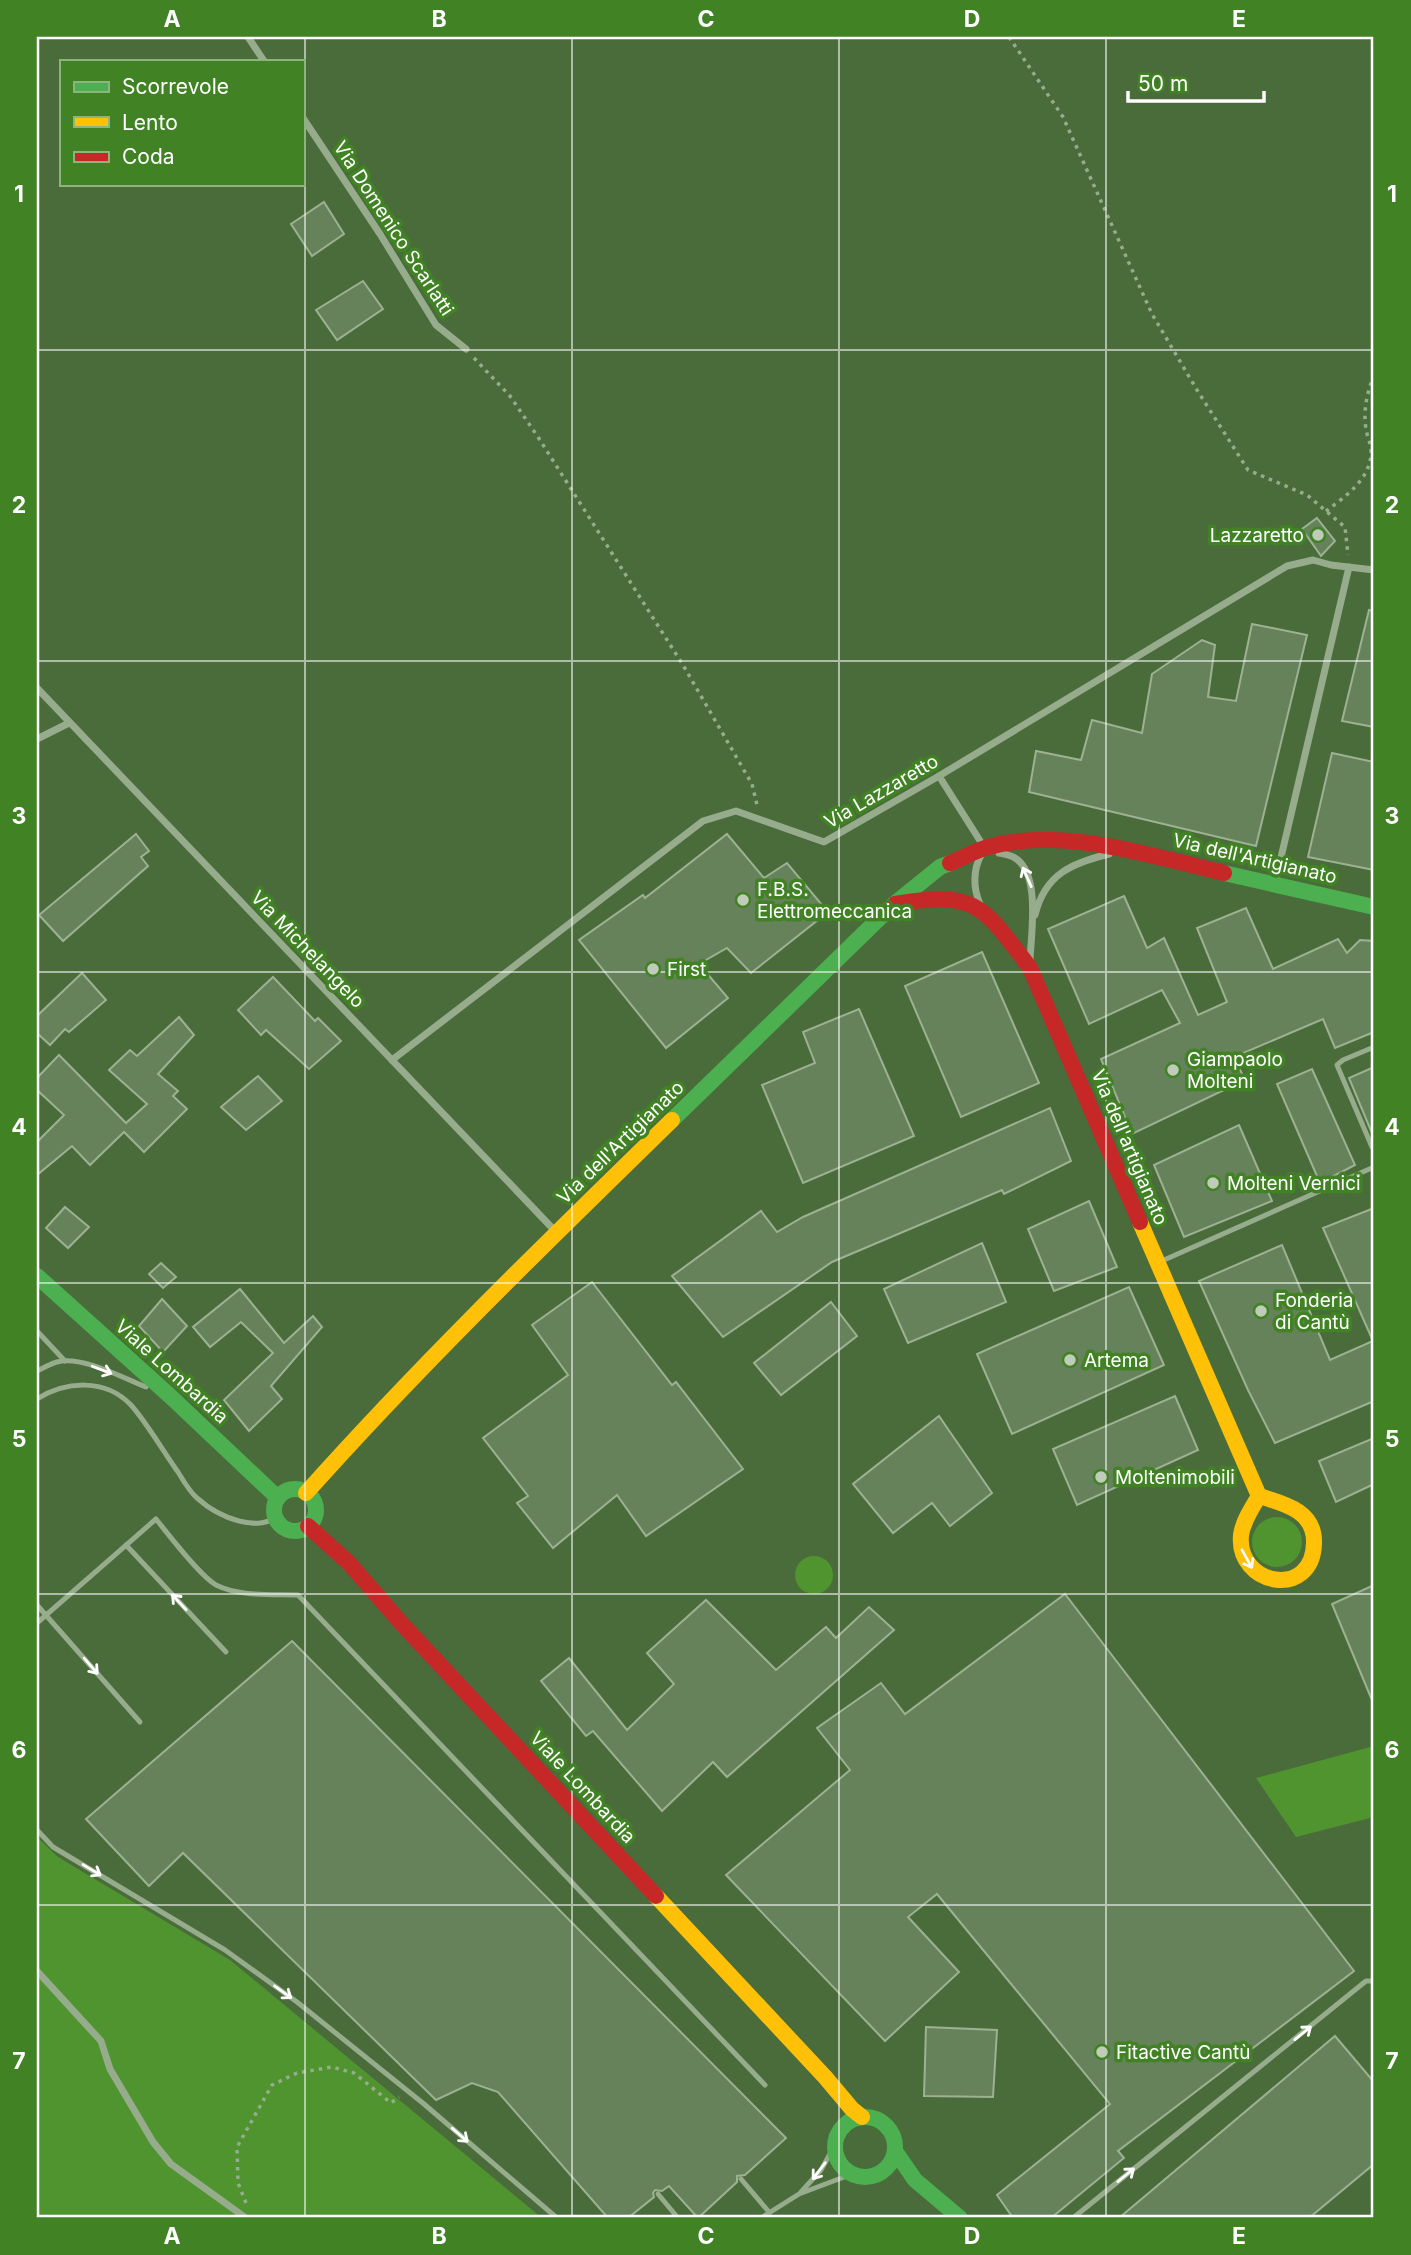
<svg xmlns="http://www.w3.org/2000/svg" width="1411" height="2255" font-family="Inter,sans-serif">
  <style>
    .green { fill: #509430 }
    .building { fill: #66825b; stroke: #9db193; stroke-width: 2 }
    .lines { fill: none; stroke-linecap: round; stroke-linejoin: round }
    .path { stroke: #96ac8c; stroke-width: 3.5; stroke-dasharray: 3.5 5; stroke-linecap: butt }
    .lane { stroke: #96ac8c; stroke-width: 5 }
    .street { stroke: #96ac8c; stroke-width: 7 }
    .fast { stroke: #4caf50; stroke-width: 16 }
    .slow { stroke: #ffc107; stroke-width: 16 }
    .jam { stroke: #c62828; stroke-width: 16 }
    .oneway { stroke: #fff }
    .oneway2 { stroke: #f6fbf6 }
    .grid { fill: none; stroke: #fff; stroke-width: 2; stroke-opacity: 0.55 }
    .poi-dot { fill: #bfccba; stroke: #418224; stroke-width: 2.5 }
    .labels { text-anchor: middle; stroke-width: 7; stroke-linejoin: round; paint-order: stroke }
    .street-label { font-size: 19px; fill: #fff; stroke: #418224 }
    .poi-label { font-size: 19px; fill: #fff; stroke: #418224; text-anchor: start }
    .neatline { fill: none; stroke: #fff; stroke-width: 2.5 }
    .grid-label { font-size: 23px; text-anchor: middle; font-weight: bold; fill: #fff }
  </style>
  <rect width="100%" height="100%" fill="#496c3a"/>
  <g class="green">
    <circle cx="1277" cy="1542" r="25"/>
    <circle cx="814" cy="1575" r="19"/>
    <path d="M1374,1746V1817L1296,1837L1256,1778Z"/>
    <path d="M37,1837L58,1857L230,1960L542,2218H37Z"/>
  </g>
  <g class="building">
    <path d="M324,202L344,234L312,256L291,224Z"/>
    <path d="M363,281L383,309L337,340L316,310Z"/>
    <path d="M1317,518L1335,541L1321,556L1302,529Z"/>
    <path d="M1369,610L1374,611V727L1342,721Z"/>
    <path d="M1252,624L1307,635L1256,846L1029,792L1036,751L1081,760L1092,720L1142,733L1152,674L1202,640L1215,645L1208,697L1236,701Z"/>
    <path d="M1332,753L1374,762V870L1308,857Z"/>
    <path d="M136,834L149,851L141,857L148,866L63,941L39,915Z"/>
    <path d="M727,834L764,878L787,863L828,912L751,973L727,948L699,964L728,998L666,1048L579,940L643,895L645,898Z"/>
    <path d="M1124,896L1147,948L1164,938L1198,1015L1227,1002L1197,928L1246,908L1273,969L1338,939L1347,953L1360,940L1374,941V1032L1335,1048L1323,1019L1234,1057L1245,1080L1132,1134L1101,1059L1180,1023L1162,990L1089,1024L1048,929Z"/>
    <path d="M982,952L1039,1083L961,1117L905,986Z"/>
    <path d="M82,973L106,1000L69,1032L65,1029L50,1045L37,1033V1016Z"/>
    <path d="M273,977L315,1021L318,1018L341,1041L309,1069L266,1030L261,1035L238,1010Z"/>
    <path d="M859,1009L914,1136L803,1183L762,1085L815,1063L803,1032Z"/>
    <path d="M179,1017L194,1035L158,1074L178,1091L173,1096L187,1109L144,1152L124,1132L90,1165L72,1146L37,1175V1142L64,1115L37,1090V1078L59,1055L126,1123L147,1104L109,1070L130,1050L137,1056Z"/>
    <path d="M1374,1067V1138L1349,1078Z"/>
    <path d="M1312,1069L1355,1165L1320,1183L1277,1084Z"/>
    <path d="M258,1076L282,1101L246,1130L221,1107Z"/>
    <path d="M1050,1108L1071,1161L1004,1194L1002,1190L832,1262L723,1337L672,1276L761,1211L777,1232L803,1217Z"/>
    <path d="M1239,1125L1272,1201L1184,1237L1154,1165Z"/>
    <path d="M1089,1201L1117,1267L1054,1291L1028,1229Z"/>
    <path d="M65,1207L89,1227L68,1248L46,1228Z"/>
    <path d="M1374,1208V1401L1275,1443L1248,1390L1199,1281L1282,1245L1330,1360L1373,1341L1323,1228Z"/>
    <path d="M982,1243L1006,1302L908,1343L884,1289Z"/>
    <path d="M161,1263L176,1277L163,1288L149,1274Z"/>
    <path d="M592,1282L672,1385L676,1382L743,1469L646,1536L617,1495L553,1548L517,1503L528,1496L483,1438L568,1375L532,1325Z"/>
    <path d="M1129,1287L1164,1365L1012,1434L977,1354Z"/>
    <path d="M240,1289L284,1343L313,1316L322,1327L271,1386L282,1399L249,1431L224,1400L273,1353L241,1322L210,1347L193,1327Z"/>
    <path d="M162,1299L187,1326L163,1352L139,1326Z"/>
    <path d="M831,1302L857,1336L781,1395L754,1363Z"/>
    <path d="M1175,1396L1198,1450L1077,1505L1053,1449Z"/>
    <path d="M939,1416L992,1493L950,1526L932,1503L893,1533L853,1484Z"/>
    <path d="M1374,1438V1484L1336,1502L1319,1461Z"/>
    <path d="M1374,1585V1705L1332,1604Z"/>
    <path d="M1065,1594L1354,1971L1118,2151L1124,2158L1051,2218H1013L997,2195L1110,2104L937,1894L908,1917L959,1972L885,2041L726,1875L850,1770L817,1728L881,1683L905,1714Z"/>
    <path d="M706,1600L776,1670L826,1627L836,1638L869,1607L894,1630L727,1777L713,1762L662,1811L593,1731L586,1736L541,1681L569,1658L627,1730L674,1684L647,1653Z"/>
    <path d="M292,1641L786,2138L745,2175L737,2176V2182L698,2218L669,2186L662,2191L655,2190L653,2193L654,2197L628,2218H608L498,2092L472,2083L436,2100L183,1853L149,1886L86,1819Z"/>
    <path d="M926,2027L997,2030L993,2097L924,2096Z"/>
    <path d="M1335,2036L1374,2082V2164L1309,2218H1119Z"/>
  </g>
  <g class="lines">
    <g class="path">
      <path d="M1009,37L1063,117L1152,314L1197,390L1248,470L1307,495L1345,527L1348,555"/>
      <path d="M1374,37V39"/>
      <path d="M474,358L510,396L538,437L683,665L752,784L757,805"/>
      <path d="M1326,511C1345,497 1372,478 1371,451C1371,444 1367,436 1366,429C1363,410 1367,393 1374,375"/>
      <path d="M246,2203L238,2183L237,2147L272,2085L297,2073L332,2067L354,2073L391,2103L399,2097"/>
    </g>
    <g class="lane">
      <path d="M1374,1047L1343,1060L1337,1065L1372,1147L1374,1146"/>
      <path d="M1164,1260L1374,1167"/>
      <path d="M37,1331L65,1361"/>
      <path d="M37,1371C43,1368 50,1364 57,1362C81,1355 123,1378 146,1387"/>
      <path d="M37,1399C66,1381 105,1378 131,1405C147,1423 163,1451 178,1472C183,1480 189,1491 197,1498C208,1508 224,1517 239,1521C253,1524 263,1525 275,1518"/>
      <path d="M126,1545L226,1652"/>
      <path d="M37,1605L140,1722"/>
      <path d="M37,1623L156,1519C169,1535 200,1576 216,1585C240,1597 272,1594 298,1595L765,2085"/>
      <path d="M37,1830L53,1847L225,1950L297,2002L424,2104L557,2218"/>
      <path d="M741,2179L769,2212"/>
      <path d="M801,2192L821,2170L835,2145"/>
      <path d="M658,2194L678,2218"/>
      <path d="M761,2218L799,2194L852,2174"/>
      <path d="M1073,2218L1366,1981H1374"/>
    </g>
    <g class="street">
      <path d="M248,37L264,61"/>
      <path d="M303,118L380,234L436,325L466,349"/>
      <path d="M37,688L556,1232"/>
      <path d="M37,739L69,723"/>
      <path d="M939,776L984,847"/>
      <path d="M999,853C1004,854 1011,855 1015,858C1041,874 1031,934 1030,960"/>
      <path d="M1275,883L1349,567"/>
      <path d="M980,904C973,888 973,870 981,855"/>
      <path d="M1035,915C1045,874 1072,863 1109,854"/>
      <path d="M392,1060L703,821L736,811L824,842L939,776L1287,566L1313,560L1331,565L1374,570"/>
      <path d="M37,1971L101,2041L110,2069L153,2142L171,2164L246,2218"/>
    </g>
    <g class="fast">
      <path d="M1224,873L1374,907"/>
      <path d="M672,1120L893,905L940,867L950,863"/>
      <path d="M37,1276L169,1395L278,1498"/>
      <circle cx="295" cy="1510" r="21"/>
      <circle cx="865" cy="2147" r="30"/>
      <path d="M895,2151L915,2180L960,2218"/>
    </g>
    <g class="slow">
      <path d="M1140,1222L1259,1496C1285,1504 1315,1511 1314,1543C1313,1600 1236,1586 1241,1535C1243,1521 1252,1508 1259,1496"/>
      <path d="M306,1493C422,1363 548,1241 672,1120"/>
      <path d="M656,1896L825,2077L852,2109L862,2117"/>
    </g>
    <g class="jam">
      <path d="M950,863C962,858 973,852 985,848C1061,825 1150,856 1224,873"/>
      <path d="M895,904C977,890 983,906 1030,968L1140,1222"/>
      <path d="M308,1526L349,1563L402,1624L656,1896"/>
    </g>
  </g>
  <defs><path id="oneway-shaft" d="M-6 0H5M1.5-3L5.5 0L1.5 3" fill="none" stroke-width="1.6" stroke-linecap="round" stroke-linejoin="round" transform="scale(1.75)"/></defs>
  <g class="oneway">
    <use href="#oneway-shaft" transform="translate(1027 877) rotate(-114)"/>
    <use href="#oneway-shaft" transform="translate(102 1370) rotate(21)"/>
    <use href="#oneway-shaft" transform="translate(179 1602) rotate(-133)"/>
    <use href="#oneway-shaft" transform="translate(91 1666) rotate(49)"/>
    <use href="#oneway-shaft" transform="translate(92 1870) rotate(31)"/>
    <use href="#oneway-shaft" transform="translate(283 1992) rotate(36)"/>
    <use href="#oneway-shaft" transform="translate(1303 2033) rotate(-39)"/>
    <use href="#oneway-shaft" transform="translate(460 2135) rotate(41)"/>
    <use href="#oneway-shaft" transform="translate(819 2171) rotate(127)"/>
    <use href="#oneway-shaft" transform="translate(1126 2175) rotate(-39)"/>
  </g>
  <use class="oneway2" href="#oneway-shaft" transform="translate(1247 1559) rotate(61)"/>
  <path class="grid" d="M305,37V2218M572,37V2218M839,37V2218M1106,37V2218M37,350H1374M37,661H1374M37,972H1374M37,1283H1374M37,1594H1374M37,1905H1374"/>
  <g class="poi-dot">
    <circle cx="1318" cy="535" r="7"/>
    <circle cx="743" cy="900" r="7"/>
    <circle cx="653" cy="969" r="7"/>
    <circle cx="1173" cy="1070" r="7"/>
    <circle cx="1213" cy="1183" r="7"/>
    <circle cx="1261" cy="1311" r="7"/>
    <circle cx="1070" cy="1360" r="7"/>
    <circle cx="1101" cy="1477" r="7"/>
    <circle cx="1102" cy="2052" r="7"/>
  </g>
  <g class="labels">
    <g class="street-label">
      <text transform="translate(394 228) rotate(57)" y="7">Via Domenico Scarlatti</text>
      <text transform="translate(881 791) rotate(-30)" y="7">Via Lazzaretto</text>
      <text transform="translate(1255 858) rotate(13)" y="7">Via dell'Artigianato</text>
      <text transform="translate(308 949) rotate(46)" y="7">Via Michelangelo</text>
      <text transform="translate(620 1142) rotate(-44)" y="7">Via dell'Artigianato</text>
      <text transform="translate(1130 1147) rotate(67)" y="7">Via dell'artigianato</text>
      <text transform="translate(172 1371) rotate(42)" y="7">Viale Lombardia</text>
      <text transform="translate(583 1787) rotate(47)" y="7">Viale Lombardia</text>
    </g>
    <g class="poi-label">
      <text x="1304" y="542" text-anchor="end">Lazzaretto</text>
      <text x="757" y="896">F.B.S.<tspan x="757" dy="22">Elettromeccanica</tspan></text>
      <text x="667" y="976">First</text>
      <text x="1187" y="1066">Giampaolo<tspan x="1187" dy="22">Molteni</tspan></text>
      <text x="1227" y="1190">Molteni Vernici</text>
      <text x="1275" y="1307">Fonderia<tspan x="1275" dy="22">di Cantù</tspan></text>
      <text x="1084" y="1367">Artema</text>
      <text x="1115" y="1484">Moltenimobili</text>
      <text x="1116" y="2059">Fitactive Cantù</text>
    </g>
  </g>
  <rect width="1411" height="2255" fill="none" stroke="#418224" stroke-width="77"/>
  <rect x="60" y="60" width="245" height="126" fill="#418224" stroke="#8db47c" stroke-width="2"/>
  <rect x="74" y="82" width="35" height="10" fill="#4caf50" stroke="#8db47c" stroke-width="2"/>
  <text x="122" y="94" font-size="21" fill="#ffffff">Scorrevole</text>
  <rect x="74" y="117" width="35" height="10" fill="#ffc107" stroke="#8db47c" stroke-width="2"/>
  <text x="122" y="130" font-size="21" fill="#ffffff">Lento</text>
  <rect x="74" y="152" width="35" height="10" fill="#c62828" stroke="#8db47c" stroke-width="2"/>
  <text x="122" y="164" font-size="21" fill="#ffffff">Coda</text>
  <path d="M1128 91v10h136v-10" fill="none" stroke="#ffffff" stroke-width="3.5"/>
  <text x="1138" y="91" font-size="21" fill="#ffffff" stroke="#418224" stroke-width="5" paint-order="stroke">50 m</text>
  <rect x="38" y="38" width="1334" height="2178" class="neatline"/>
  <g class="grid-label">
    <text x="172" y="27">A</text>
    <text x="439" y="27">B</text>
    <text x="706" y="27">C</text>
    <text x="972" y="27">D</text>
    <text x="1239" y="27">E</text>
    <text x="19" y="202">1</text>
    <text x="1392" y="202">1</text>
    <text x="19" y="513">2</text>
    <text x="1392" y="513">2</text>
    <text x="19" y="824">3</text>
    <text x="1392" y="824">3</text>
    <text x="19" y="1135">4</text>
    <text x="1392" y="1135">4</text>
    <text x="19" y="1447">5</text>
    <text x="1392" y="1447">5</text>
    <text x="19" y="1758">6</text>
    <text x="1392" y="1758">6</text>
    <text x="19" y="2069">7</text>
    <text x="1392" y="2069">7</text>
    <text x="172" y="2244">A</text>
    <text x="439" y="2244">B</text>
    <text x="706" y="2244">C</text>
    <text x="972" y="2244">D</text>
    <text x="1239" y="2244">E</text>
  </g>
</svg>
